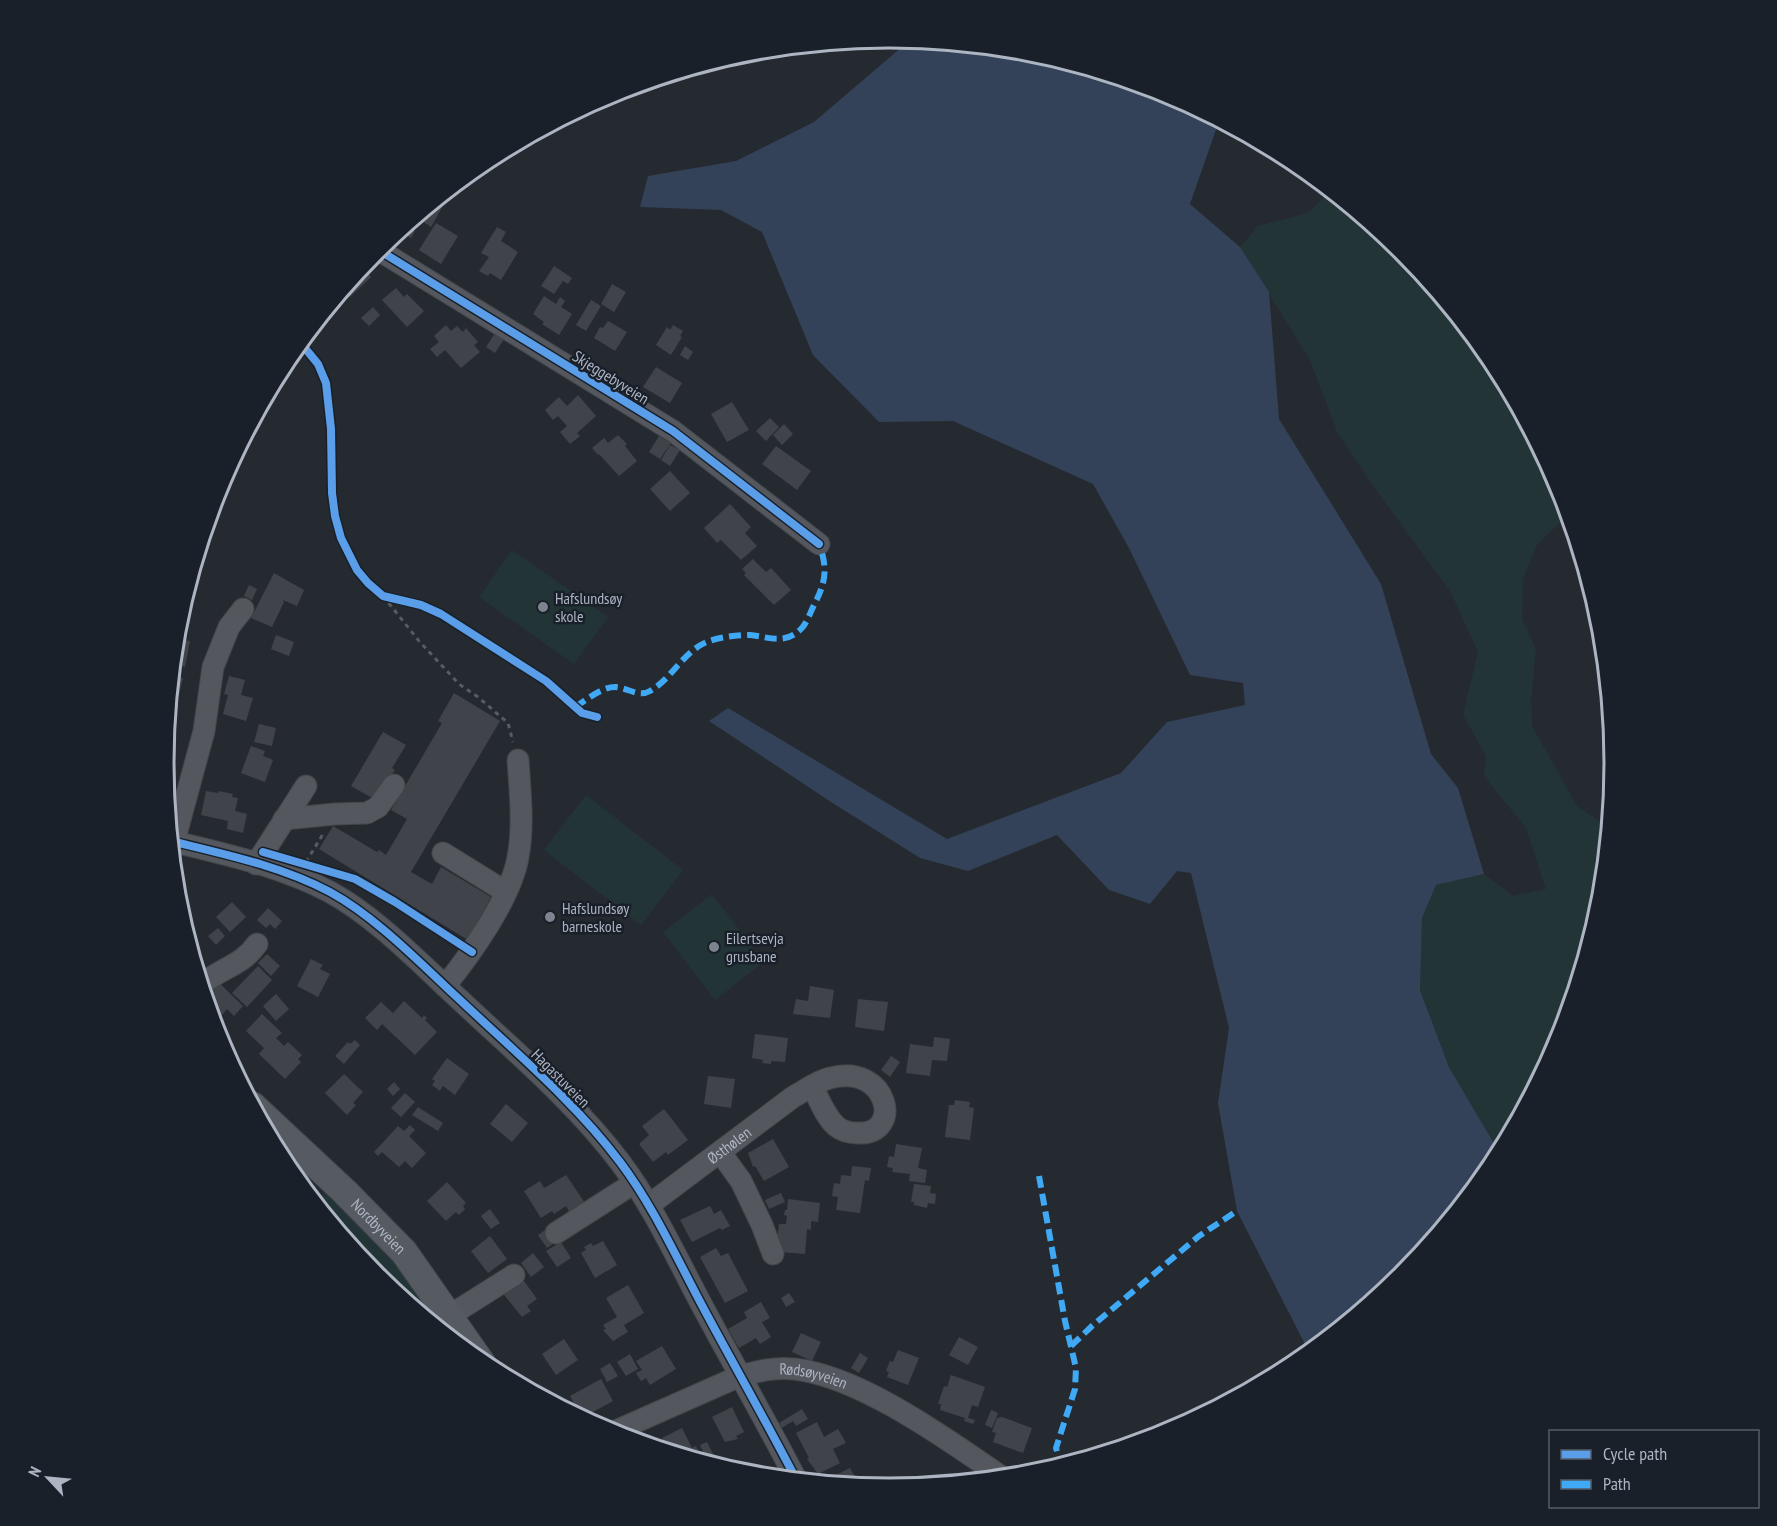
<svg xmlns="http://www.w3.org/2000/svg" width="1777" height="1526" font-family="'PT Sans Narrow',sans-serif">
  <style>
    .green { fill: #233436 }
    .water { fill: #334258 }
    .building { fill: #40444a }
    .lines { fill: none; stroke-linecap: round; stroke-linejoin: round }
    .minor-casing { stroke: #42464b; stroke-width: 23 }
    .major-casing { stroke: #42464d; stroke-width: 29 }
    .path { stroke: #575c62; stroke-width: 3; stroke-dasharray: 4.5 4.5; stroke-linecap: butt }
    .minor { stroke: #54585e; stroke-width: 21 }
    .major { stroke: #565b61; stroke-width: 27 }
    .quiet { stroke: #3fa9f5; stroke-width: 6; stroke-dasharray: 12 6; stroke-linecap: butt }
    .cycleway-casing { stroke: #19202a; stroke-width: 11 }
    .cycleway { stroke: #5a9eea; stroke-width: 8 }
    .poi-dot { fill: #7d8490; stroke: #19202a; stroke-width: 2 }
    .labels { text-anchor: middle; stroke-width: 5; stroke-linejoin: round; paint-order: stroke }
    .street-label { font-size: 16px; fill: #adb5c3; stroke: #19202a }
    .poi-label { font-size: 16px; fill: #adb5c3; stroke: #19202a; text-anchor: start }
    .rim { fill: none; stroke: #adb5c3; stroke-width: 3 }
  </style>
  <rect width="100%" height="100%" fill="#252a30"/>
  <g class="green">
    <path d="M1329,191L1402,250L1492,360L1559,486L1568,515L1537,545L1523,579L1522,619L1536,649L1531,700L1532,726L1577,806L1599,821L1608,822L1600,905L1559,1041L1499,1152L1449,1067L1420,990L1422,918L1436,885L1484,874L1513,896L1546,889L1526,828L1484,776L1486,756L1463,715L1478,652L1450,591L1379,494L1338,434L1310,360L1240,247L1258,226L1308,213Z"/>
    <path d="M512,550L608,617L574,664L479,597Z"/>
    <path d="M586,795L683,870L641,925L544,850Z"/>
    <path d="M712,894L764,962L715,1000L663,932Z"/>
    <path d="M330,1190L403,1269L459,1345L375,1276L314,1201Z"/>
  </g>
  <path class="water" d="M910,40L1030,52L1166,93L1219,121L1190,204L1240,247L1269,292L1279,419L1381,584L1431,754L1458,788L1484,874L1436,885L1422,918L1420,990L1449,1067L1499,1152L1492,1166L1401,1276L1309,1352L1237,1211L1218,1103L1229,1028L1191,873L1177,871L1150,904L1109,890L1057,835L968,871L920,858L831,802L709,721L728,708L947,839L1121,773L1167,722L1245,705L1243,683L1190,675L1129,548L1093,484L953,421L879,422L813,355L762,232L721,210L640,207L648,176L736,161L814,122Z"/>
  <g class="building">
    <path d="M437,200L444,204L431,227L422,221Z"/>
    <path d="M436,223L458,236L441,264L419,250Z"/>
    <path d="M406,225L415,231L411,238L401,232Z"/>
    <path d="M497,227L506,232L501,241L518,252L501,280L490,273L488,276L479,271L489,257L481,253Z"/>
    <path d="M554,266L572,278L568,284L563,281L554,294L541,286Z"/>
    <path d="M362,267L371,277L350,297L343,290Z"/>
    <path d="M612,284L626,292L614,312L601,304Z"/>
    <path d="M396,288L404,297L407,294L424,311L407,327L382,300Z"/>
    <path d="M544,296L556,304L560,297L565,301L561,307L572,314L559,335L542,324L544,322L533,314Z"/>
    <path d="M591,300L601,306L586,331L576,325Z"/>
    <path d="M373,307L380,315L369,326L361,318Z"/>
    <path d="M608,321L627,332L615,351L594,338L600,327L603,328Z"/>
    <path d="M446,325L451,331L457,326L463,332L466,328L478,342L474,345L480,352L461,368L445,350L437,357L430,349L439,342L434,336Z"/>
    <path d="M673,325L683,331L680,336L682,337L671,355L656,345L667,327L670,330Z"/>
    <path d="M495,333L504,339L495,353L486,347Z"/>
    <path d="M685,346L693,352L688,360L680,355Z"/>
    <path d="M656,367L682,383L670,403L643,387Z"/>
    <path d="M578,395L596,416L577,433L580,436L570,444L560,432L567,426L558,416L553,420L545,410L559,397L567,406Z"/>
    <path d="M732,402L749,430L727,442L711,414Z"/>
    <path d="M770,418L779,427L766,441L756,431Z"/>
    <path d="M784,424L793,434L782,445L773,435Z"/>
    <path d="M618,435L627,444L625,446L637,461L619,476L599,454L598,455L592,448L604,438L608,443Z"/>
    <path d="M659,436L671,443L660,459L649,452Z"/>
    <path d="M670,445L680,450L670,466L661,460Z"/>
    <path d="M776,446L811,471L797,490L762,464Z"/>
    <path d="M670,471L690,493L670,511L650,489Z"/>
    <path d="M730,504L751,527L745,533L757,546L741,560L721,540L717,543L704,528Z"/>
    <path d="M753,559L766,572L771,568L791,590L774,605L744,575L746,573L742,569Z"/>
    <path d="M274,573L304,590L297,606L283,600L284,602L272,627L251,618Z"/>
    <path d="M249,585L257,589L252,600L244,596Z"/>
    <path d="M276,635L294,642L289,656L271,649Z"/>
    <path d="M175,638L190,641L185,667L173,664Z"/>
    <path d="M172,675L183,678L177,703L169,701Z"/>
    <path d="M229,676L245,680L241,695L253,698L246,721L223,714L228,695L224,694Z"/>
    <path d="M454,693L500,721L411,872L432,884L441,867L491,897L468,940L319,849L333,826L377,852L379,850L386,855L407,819L391,810L442,723L438,721Z"/>
    <path d="M259,724L276,728L272,746L254,742Z"/>
    <path d="M383,732L406,745L392,768L395,770L390,777L388,776L374,799L351,786Z"/>
    <path d="M251,746L265,751L263,756L273,760L265,782L241,773Z"/>
    <path d="M206,791L218,793L219,791L233,794L232,797L238,798L235,811L247,814L243,833L227,829L228,821L201,815Z"/>
    <path d="M232,902L246,917L230,932L216,917Z"/>
    <path d="M268,908L282,921L275,929L270,924L266,928L257,920Z"/>
    <path d="M218,928L225,936L216,945L208,936Z"/>
    <path d="M267,954L280,966L271,976L258,963Z"/>
    <path d="M311,959L323,965L320,969L330,974L318,997L297,986Z"/>
    <path d="M258,966L272,980L247,1007L232,993Z"/>
    <path d="M216,980L243,1006L234,1016L227,1009L220,1017L207,1005L204,993Z"/>
    <path d="M810,986L834,990L830,1018L793,1014L796,999L808,1001Z"/>
    <path d="M276,994L289,1009L276,1021L263,1006Z"/>
    <path d="M858,999L888,1002L884,1031L855,1027Z"/>
    <path d="M404,1001L422,1018L424,1015L427,1018L425,1020L437,1032L415,1055L382,1024L377,1030L365,1018L381,1002L393,1013Z"/>
    <path d="M262,1014L282,1033L276,1038L284,1046L288,1042L302,1055L298,1059L301,1062L285,1079L259,1054L264,1048L246,1031Z"/>
    <path d="M755,1034L788,1038L785,1062L771,1061V1064L762,1063L763,1060L752,1058Z"/>
    <path d="M934,1037L950,1039L947,1061L932,1060L930,1076L906,1073L910,1044L933,1047Z"/>
    <path d="M355,1040L360,1045L344,1064L335,1056L348,1042L350,1044Z"/>
    <path d="M891,1056L900,1062L890,1077L881,1070Z"/>
    <path d="M447,1058L469,1074L455,1095L443,1086L440,1091L432,1085L435,1081L432,1079Z"/>
    <path d="M344,1074L363,1092L353,1103L356,1105L347,1115L325,1093Z"/>
    <path d="M708,1076L735,1079L731,1108L704,1104Z"/>
    <path d="M394,1082L400,1089L393,1096L387,1089Z"/>
    <path d="M405,1093L415,1102L401,1117L391,1108Z"/>
    <path d="M955,1100L970,1102L969,1107L974,1108L970,1140L945,1137L949,1105H954Z"/>
    <path d="M506,1104L528,1123L512,1142L490,1124Z"/>
    <path d="M418,1107L443,1123L438,1131L412,1115Z"/>
    <path d="M664,1109L688,1140L668,1155L666,1152L653,1162L639,1144L649,1135L642,1126Z"/>
    <path d="M410,1125L415,1130L409,1136L426,1153L412,1168L405,1161L399,1167L382,1152L378,1156L374,1152L398,1126L404,1131Z"/>
    <path d="M773,1139L789,1167L764,1181L755,1166L753,1167L748,1153Z"/>
    <path d="M896,1144L922,1148L918,1168L927,1170L925,1183L909,1181L910,1174L892,1172L893,1168L887,1167L889,1156L894,1157Z"/>
    <path d="M852,1166L871,1168L869,1181L865,1180L860,1213L836,1210L838,1197L832,1196L834,1183L840,1184L841,1175L851,1176Z"/>
    <path d="M566,1175L585,1203L570,1213L566,1206L554,1214L552,1211L541,1218L524,1191L540,1181L544,1188Z"/>
    <path d="M447,1182L466,1203L463,1206L465,1209L459,1215L456,1212L446,1221L427,1201Z"/>
    <path d="M914,1184L931,1186L930,1193L936,1194L935,1204L928,1203L927,1208L914,1205V1202H911Z"/>
    <path d="M781,1193L785,1202L769,1209L765,1200Z"/>
    <path d="M788,1199L820,1203L818,1222L811,1221V1230L807,1229L805,1254L780,1252L781,1242L777,1241L779,1224H786L787,1216L784,1215L785,1210H787Z"/>
    <path d="M710,1206L714,1214L721,1210L730,1226L722,1230L720,1228L692,1242L680,1220Z"/>
    <path d="M490,1209L500,1223L491,1229L481,1216Z"/>
    <path d="M551,1226L560,1239L547,1248L538,1235Z"/>
    <path d="M490,1236L507,1259L488,1273L471,1251Z"/>
    <path d="M603,1241L617,1265L595,1278L581,1253L586,1250L584,1247L591,1243L593,1246Z"/>
    <path d="M561,1242L571,1258L557,1267L546,1251Z"/>
    <path d="M716,1248L721,1256L728,1253L748,1291L725,1303L700,1257Z"/>
    <path d="M533,1253L544,1267L531,1277L521,1263Z"/>
    <path d="M521,1277L537,1299L527,1306L531,1311L522,1317L501,1291Z"/>
    <path d="M628,1285L644,1313L624,1325L628,1332L613,1341L603,1330L606,1329L603,1325L617,1317L606,1298Z"/>
    <path d="M789,1293L795,1302L786,1307L781,1298Z"/>
    <path d="M761,1302L770,1318L762,1322L771,1337L760,1344L756,1338L739,1348L728,1329L747,1318L744,1312Z"/>
    <path d="M801,1333L821,1342L812,1361L792,1352Z"/>
    <path d="M959,1337L978,1347L968,1365L949,1355Z"/>
    <path d="M564,1339L578,1360L556,1375L542,1354Z"/>
    <path d="M662,1346L676,1369L650,1385L646,1378L641,1381L636,1373L642,1370L636,1361Z"/>
    <path d="M898,1350L919,1358L908,1385L887,1377L889,1372L886,1371L890,1361L893,1362Z"/>
    <path d="M860,1353L868,1358L859,1373L851,1368Z"/>
    <path d="M630,1354L638,1369L626,1376L617,1362Z"/>
    <path d="M610,1363L618,1376L607,1382L600,1369Z"/>
    <path d="M951,1375L985,1387L978,1407L972,1405L968,1418L975,1420L973,1424L964,1421L965,1418L940,1410L941,1404H938L944,1386L947,1387Z"/>
    <path d="M601,1379L613,1401L582,1418L570,1396Z"/>
    <path d="M732,1407L744,1432L736,1436L738,1439L725,1442L712,1417Z"/>
    <path d="M802,1409L808,1419L796,1426L793,1421L782,1428L779,1423Z"/>
    <path d="M991,1410L998,1413L992,1428L985,1425Z"/>
    <path d="M1002,1417L1032,1428L1023,1453L993,1442L996,1433L992,1432L997,1418Z"/>
    <path d="M817,1422L824,1437L838,1429L846,1443L833,1449L840,1463L818,1474L807,1459L809,1458L796,1433Z"/>
    <path d="M682,1428L692,1448L696,1446L701,1456L697,1458V1460L669,1451L662,1438Z"/>
    <path d="M707,1442L714,1456L707,1460L700,1445Z"/>
    <path d="M850,1468L855,1477L842,1484L835,1483L832,1477Z"/>
  </g>
  <g class="lines">
    <defs>
      <g id="minor">
        <path d="M377,249L673,431L819,544"/>
        <path d="M284,819L335,814L367,813L378,807L394,785"/>
        <path d="M171,841C224,854 281,866 330,892C376,917 421,964 459,999C514,1051 574,1101 620,1162C654,1207 678,1261 705,1311C735,1367 767,1423 796,1479"/>
        <path d="M174,842L204,731L213,667L229,627L243,609"/>
        <path d="M443,853L506,892"/>
        <path d="M256,864L306,786"/>
        <path d="M201,985C220,968 242,966 257,944"/>
        <path d="M445,986C471,954 511,898 518,857C524,826 520,791 518,760"/>
        <path d="M720,1152L741,1181L762,1225L773,1254"/>
        <path id="s1" d="M649,1205L793,1097C804,1091 817,1081 830,1078C888,1062 905,1136 857,1133C849,1133 842,1131 836,1126C825,1116 819,1099 812,1086"/>
        <path d="M556,1233L634,1183"/>
        <path d="M449,1316L514,1275"/>
        <path id="s2" d="M611,1433L740,1376C758,1371 775,1367 794,1369C860,1376 948,1440 1002,1477"/>
      </g>
      <g id="major">
        <path id="s3" d="M253,1106L344,1191L404,1252L483,1365"/>
      </g>
    </defs>
    <use href="#minor" class="minor-casing"/>
    <use href="#major" class="major-casing"/>
    <g class="path">
      <path d="M383,596L419,641L459,684L478,697L508,723L513,742"/>
      <path d="M306,862L323,834"/>
      <path d="M236,1074L249,1086"/>
    </g>
    <use href="#minor" class="minor"/>
    <use href="#major" class="major"/>
    <g class="quiet">
      <path d="M575,707C587,700 601,687 615,687C627,687 638,698 650,691C673,678 683,651 709,641C721,637 738,635 750,635C769,637 785,645 801,629C807,623 810,613 814,605C826,582 828,568 819,544"/>
      <path d="M1039,1176L1065,1321L1076,1368L1075,1389L1056,1448L1061,1465"/>
      <path d="M1071,1346L1092,1326L1199,1236L1237,1211"/>
    </g>
    <defs>
      <g id="cycleway">
        <path d="M377,249L673,431L819,544"/>
        <path d="M300,342L318,364L326,383L331,429L332,493L335,516L341,538L357,570L368,583L383,596L421,605L441,614L546,681L582,713L597,717"/>
        <path d="M171,841C224,854 281,866 330,892C376,917 421,964 459,999C514,1051 574,1101 620,1162C654,1207 678,1261 705,1311C735,1367 767,1423 796,1479"/>
        <path d="M263,852L355,879L395,902L472,952"/>
      </g>
    </defs>
    <use href="#cycleway" class="cycleway-casing"/>
    <use href="#cycleway" class="cycleway"/>
  </g>
  <g class="poi-dot">
    <circle cx="543" cy="607" r="6"/>
    <circle cx="550" cy="917" r="6"/>
    <circle cx="714" cy="947" r="6"/>
  </g>
  <g class="labels">
    <g class="street-label">
      <text transform="translate(611 377) rotate(32)" y="6">Skjeggebyveien</text>
      <text transform="translate(561 1078) rotate(45)" y="6">Hagastuveien</text>
      <text dy="6" stroke="none"><textPath href="#s1" startOffset="100">Østhølen</textPath></text>
      <text dy="6" stroke="none"><textPath href="#s3" startOffset="174">Nordbyveien</textPath></text>
      <text dy="6" stroke="none"><textPath href="#s2" startOffset="216">Rødsøyveien</textPath></text>
    </g>
    <g class="poi-label">
      <text x="555" y="604">Hafslundsøy<tspan x="555" dy="18">skole</tspan></text>
      <text x="562" y="914">Hafslundsøy<tspan x="562" dy="18">barneskole</tspan></text>
      <text x="726" y="944">Eilertsevja<tspan x="726" dy="18">grusbane</tspan></text>
    </g>
  </g>
  <path d="M0 0H1777V1526H0ZM174 763a715 715 0 1 1 1430 0a715 715 0 1 1-1430 0Z" fill="#19202a" fill-rule="evenodd"/>
  <path class="rim" d="M174 763a715 715 0 1 1 1430 0a715 715 0 1 1-1430 0Z"/>
  <rect x="1549" y="1430" width="210" height="78" fill="#19202a" stroke="#545c67" stroke-width="1.5"/>
  <rect x="1561" y="1450" width="30" height="9" fill="#5a9eea" stroke="#545c67" stroke-width="1.5"/>
  <text x="1603" y="1460" font-size="18" fill="#adb5c3">Cycle path</text>
  <rect x="1561" y="1480" width="30" height="9" fill="#3fa9f5" stroke="#545c67" stroke-width="1.5"/>
  <text x="1603" y="1490" font-size="18" fill="#adb5c3">Path</text>
  <g transform="translate(48 1478) rotate(296)" stroke="#19202a" stroke-width="4.5" paint-order="stroke">
  <path d="M0-4.5L10 22L0 15L-10 22Z" fill="#adb5c3"/>
  <text y="-9" font-size="16" font-weight="bold" text-anchor="middle" fill="#adb5c3">N</text>
  </g>
</svg>
